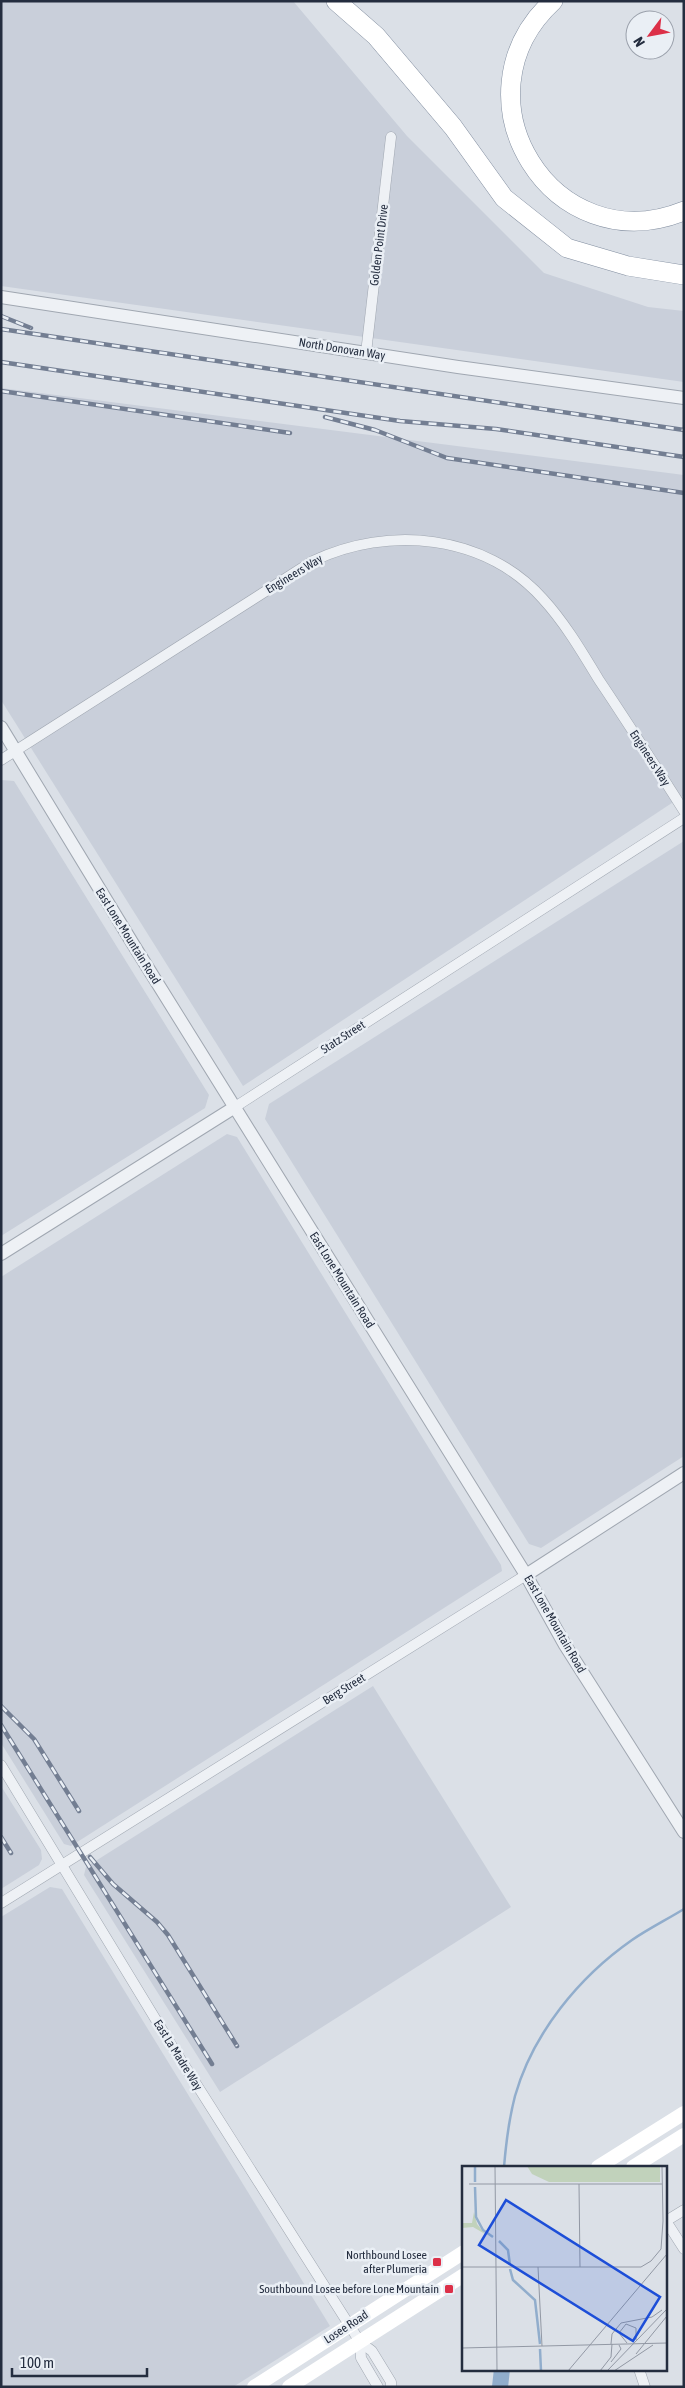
<svg xmlns="http://www.w3.org/2000/svg" width="685" height="2388" font-family="'Asap Condensed',sans-serif">
  <style>
    .built { fill: #c9cfda }
    .lines { fill: none; stroke-linecap: round; stroke-linejoin: round }
    .stream { stroke: #91adcc; stroke-width: 2.5 }
    .river { stroke: #91adcc; stroke-width: 16 }
    .minor-casing { stroke: #a0a7b1; stroke-width: 11 }
    .tertiary-casing { stroke: #a0a7b1; stroke-width: 14 }
    .motorway-casing { stroke: #818d9f; stroke-width: 20 }
    .minor { stroke: #eef1f5; stroke-width: 10 }
    .tertiary { stroke: #eef1f5; stroke-width: 12 }
    .secondary { stroke: #fff; stroke-width: 14 }
    .motorway { stroke: #fff; stroke-width: 19 }
    .rail-casing { stroke: #737e92; stroke-width: 4.5 }
    .rail { stroke: #eaeff5; stroke-width: 2.5; stroke-dasharray: 8; stroke-linecap: butt }
    .poi-dot { fill: #dc3048; stroke: #eaeff5; stroke-width: 2 }
    .labels { text-anchor: middle; stroke-width: 5; stroke-linejoin: round; paint-order: stroke }
    .street-label { font-size: 12px; fill: #242d3f; stroke: #eaeff5 }
    .poi-label { font-size: 12px; fill: #242d3f; stroke: #eaeff5; text-anchor: end }
    .inset-river { fill: none; stroke: #91adcc; stroke-width: 2.5 }
    .inset-road { fill: none; stroke: #9298a4; stroke-width: 1 }
    .view { fill: #1d4ed8; fill-opacity: 0.15; stroke: #1d4ed8; stroke-width: 2.5 }
    .inset-edge { fill: none; stroke: #242d3f; stroke-width: 2.5 }
  </style>
  <rect width="100%" height="100%" fill="#dbe0e7"/>
  <g class="built">
    <path d="M1,1H293L407,136L544,273L648,307L684,311V382L1,286Z"/>
    <path d="M1,388L684,475V795L243,1086L1,700Z"/>
    <path d="M1,780L14,781L209,1095L205,1108L1,1236Z"/>
    <path d="M684,841V1456L541,1548L529,1544L265,1119L269,1104Z"/>
    <path d="M227,1134L237,1137L501,1565L502,1571L71,1846L64,1844L1,1743V1277Z"/>
    <path d="M373,1686L511,1907L220,2092L84,1875L86,1867Z"/>
    <path d="M1,1786L41,1850L42,1859L39,1865L1,1889Z"/>
    <path d="M50,1887L62,1889L330,2326L233,2387H1V1917Z"/>
  </g>
  <g class="lines">
    <path class="stream" d="M504,2167C506,2143 509,2119 515,2096C533,2033 579,1977 632,1940C648,1929 666,1920 684,1909"/>
    <path class="river" d="M500,2387L502,2369"/>
    <defs>
      <g id="minor">
        <path d="M366,353L391,137"/>
        <path d="M1,760L313,561C388,525 485,534 543,599C565,623 582,652 599,680C628,723 656,767 684,811"/>
        <path d="M235,1107L684,818"/>
        <path d="M1,1765L167,2038L360,2342L372,2351L391,2382V2387"/>
        <path d="M1,1903L526,1575"/>
        <path d="M666,2221L684,2249"/>
        <path d="M666,2221L684,2210"/>
        <path d="M360,2342L361,2358L378,2387"/>
        <path d="M639,2369L645,2387"/>
      </g>
      <g id="tertiary">
        <path d="M1,297L458,367L684,398"/>
        <path d="M1,727L133,944L526,1575L565,1645L684,1832"/>
        <path d="M1,1254L235,1107"/>
        <path d="M526,1575L684,1473"/>
      </g>
      <g id="motorway">
        <path d="M336,1L376,36L453,127L504,198L567,248L628,266L684,275"/>
        <path d="M553,1C449,97 553,264 684,211"/>
      </g>
    </defs>
    <use href="#minor" class="minor-casing"/>
    <use href="#tertiary" class="tertiary-casing"/>
    <use href="#motorway" class="motorway-casing"/>
    <use href="#minor" class="minor"/>
    <use href="#tertiary" class="tertiary"/>
    <g class="secondary">
      <path d="M598,2167L684,2113"/>
      <path d="M633,2167L684,2135"/>
      <path d="M254,2387L464,2252"/>
      <path d="M289,2387L464,2275"/>
    </g>
    <use href="#motorway" class="motorway"/>
    <defs>
      <g id="rail">
        <path d="M1,316L31,328"/>
        <path d="M1,329L684,430"/>
        <path d="M1,362L400,421L496,429L684,457"/>
        <path d="M1,391L290,433"/>
        <path d="M325,417L375,430L447,458L684,493"/>
        <path d="M1,1706L34,1739L79,1811"/>
        <path d="M1,1725L212,2064"/>
        <path d="M1,1837L11,1853"/>
        <path d="M90,1857L113,1884L157,1922L168,1935L237,2046"/>
      </g>
    </defs>
    <use href="#rail" class="rail-casing"/>
    <use href="#rail" class="rail"/>
  </g>
  <g class="poi-dot">
    <rect x="432" y="2257" width="10" height="10" rx="2.5"/>
    <rect x="444" y="2284" width="10" height="10" rx="2.5"/>
  </g>
  <g class="labels">
    <g class="street-label">
      <text transform="translate(379 245) rotate(-83)" y="4">Golden Point Drive</text>
      <text transform="translate(342 349) rotate(9)" y="4">North Donovan Way</text>
      <text transform="translate(294 574) rotate(-31)" y="4">Engineers Way</text>
      <text transform="translate(650 758) rotate(57)" y="4">Engineers Way</text>
      <text transform="translate(128 936) rotate(58)" y="4">East Lone Mountain Road</text>
      <text transform="translate(343 1037) rotate(-33)" y="4">Statz Street</text>
      <text transform="translate(342 1280) rotate(58)" y="4">East Lone Mountain Road</text>
      <text transform="translate(555 1624) rotate(60)" y="4">East Lone Mountain Road</text>
      <text transform="translate(344 1689) rotate(-32)" y="4">Berg Street</text>
      <text transform="translate(178 2055) rotate(58)" y="4">East La Madre Way</text>
      <text transform="translate(346 2327) rotate(-33)" y="4">Losee Road</text>
    </g>
    <g class="poi-label">
      <text x="427" y="2259">Northbound Losee<tspan x="427" dy="14">after Plumeria</tspan></text>
      <text x="439" y="2293">Southbound Losee before Lone Mountain</text>
    </g>
  </g>
  <g transform="translate(462 2166)">
    <rect width="205" height="205" fill="#dbe0e7"/>
    <path d="M65,0H198V16H87L70,8ZM12,46L15,58L23,68L11,61L0,62V57H10Z" fill="#c1d2bb"/>
    <path class="inset-river" d="M13,0V16M13,21L14,51L21,64L31,71M37,75L46,84L48,99M48,103L51,114L73,134L78,178M78,183L79,205"/>
    <path class="inset-road" d="M33,0L35,205M200,0L201,55M7,18H200M117,18L118,101M0,101H179L189,95L199,83L201,55M76,101L80,180M165,177L157,167L164,158L174,162V174M149,178L150,168L159,157L190,151L200,144M0,182L205,177M174,188L205,150M149,196L159,183L157,179M106,205L205,88M138,205L149,191L150,178M145,205L205,143M152,205L191,179"/>
    <path class="view" d="M44,34L198,131L171,175L17,79Z"/>
    <rect width="205" height="205" class="inset-edge"/>
  </g>
  <rect width="685" height="2388" fill="none" stroke="#242d3f" stroke-width="5"/>
  <g transform="translate(650 35) rotate(238)"><circle r="24" fill="#eaeff5" stroke="#9ba1ac"/>
  <path d="M0-4L9 19L0 12L-9 19Z" fill="#dc3048"/>
  <text y="-8" font-size="14" font-weight="bold" text-anchor="middle" fill="#242d3f">N</text>
  </g>
  <path d="M12 2368v8h135v-8" fill="none" stroke="#242d3f" stroke-width="2.5"/>
  <text x="20" y="2368" font-size="15" fill="#242d3f" stroke="#eaeff5" stroke-width="4" paint-order="stroke">100 m</text>
</svg>
